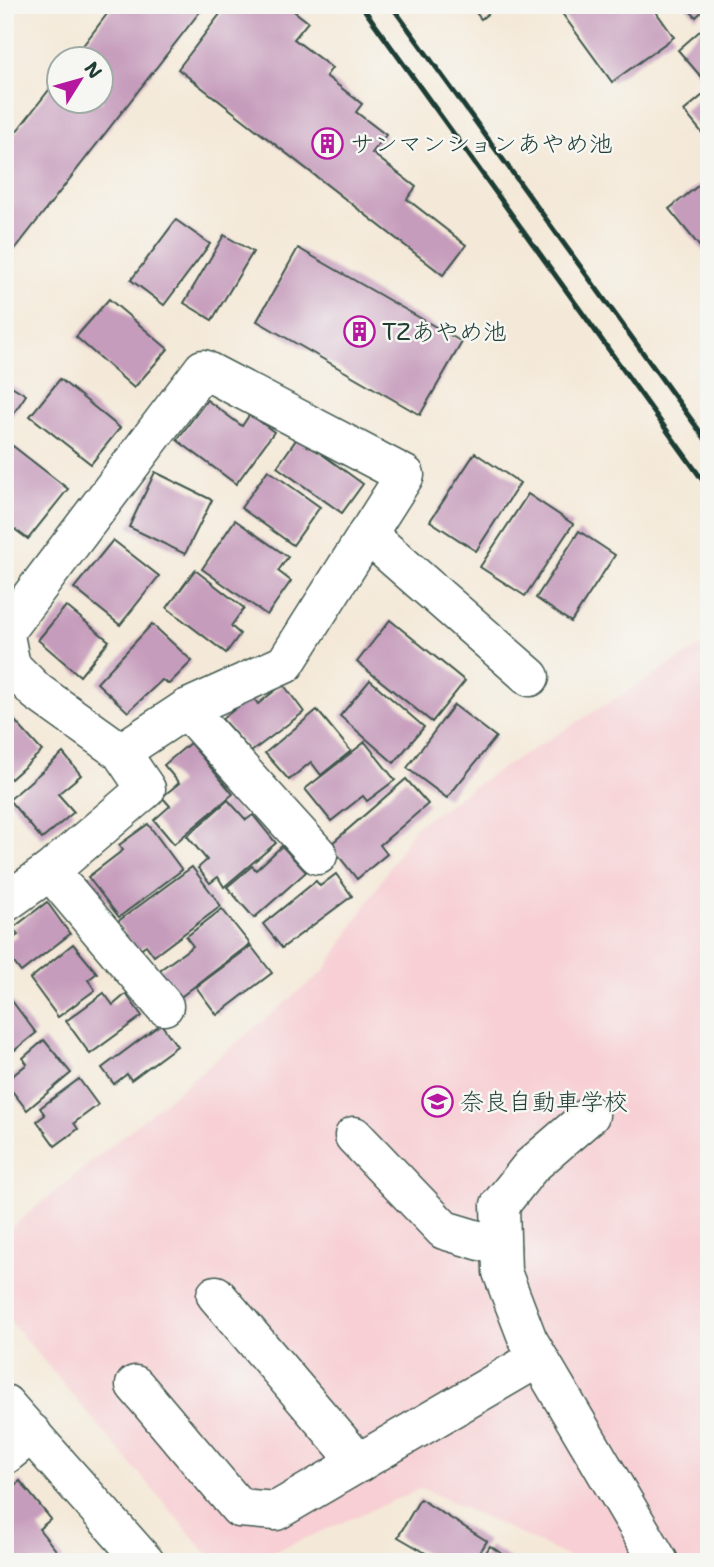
<svg xmlns="http://www.w3.org/2000/svg" width="714" height="1567" font-family="'Shantell Sans','Klee One',sans-serif">
  <style>
    .built { fill: #f7cfd4 }
    .building { fill: #c69cbc }
    .lines { fill: none; stroke-linecap: round; stroke-linejoin: round }
    .minor-casing { stroke: #3f574d; stroke-width: 41 }
    .minor { stroke: #fff; stroke-width: 38 }
    .rail { stroke: #1f3d34; stroke-width: 5 }
    .labels { text-anchor: middle; stroke-width: 5; stroke-linejoin: round; paint-order: stroke }
    .poi-label { font-size: 24px; fill: #1f3d34; stroke: #f6f6f2; text-anchor: start }
  </style>
  <rect width="100%" height="100%" fill="#f6f6f2"/>
  <filter id="ink" filterUnits="userSpaceOnUse"><feTurbulence type="fractalNoise" baseFrequency=".0143" numOctaves="2"/><feDisplacementMap in="SourceGraphic" scale="14" xChannelSelector="R" yChannelSelector="G"/><feConvolveMatrix kernelMatrix="1 2 1 2 8 2 1 2 1" color-interpolation-filters="sRGB"/></filter>
  <filter id="wash" filterUnits="userSpaceOnUse"><feTurbulence type="fractalNoise" baseFrequency=".00686" numOctaves="4" result="noise"/><feDisplacementMap in="SourceGraphic" scale="28" xChannelSelector="R" yChannelSelector="G"/><feGaussianBlur stdDeviation="1.57" result="paint"/><feColorMatrix in="noise" values="0 0 0 0 0 0 0 0 0 0 0 0 0 0 0 0 0 1.4 0 .05"/><feComposite in="paint" operator="in"/></filter>
  <g filter="url(#wash)">
    <rect width="100%" height="100%" fill="#f4e9d8"/>
    <path class="built" d="M709,641V1562H579L422,1488L251,1562H214L5,1315V1233L325,970L415,827L486,778Z"/>
    <g id="blocks">
      <g class="building">
        <path d="M114,5H205L5,262V146L60,76V102H102V60H72Z"/>
        <path d="M227,5H286L308,22L294,39L332,68L326,76L362,104L356,112L386,135L372,153L416,187L407,199L466,245L443,275L178,69Z"/>
        <path d="M470,5H499L481,19Z"/>
        <path d="M556,5H651L674,37L612,82Z"/>
        <path d="M684,5H709L696,17Z"/>
        <path d="M709,23V86L678,50Z"/>
        <path d="M709,90V129L703,134L684,111Z"/>
        <path d="M709,177V258L669,209Z"/>
        <path d="M176,220L210,244L164,305L131,280Z"/>
        <path d="M224,235L253,252L212,320L184,303Z"/>
        <path d="M298,248L462,342L420,415L257,321Z"/>
        <path d="M109,299L168,349L134,388L76,337Z"/>
        <path d="M60,379L120,428L91,464L30,416Z"/>
        <path d="M5,382L26,395L5,426Z"/>
        <path d="M207,400L242,426L250,414L274,432L236,484L177,440Z"/>
        <path d="M298,437L363,484L342,513L277,467Z"/>
        <path d="M13,446L68,489L28,539L5,522V455Z"/>
        <path d="M475,453L520,483L476,551L430,521Z"/>
        <path d="M268,470L320,507L293,545L241,508Z"/>
        <path d="M155,472L212,500L185,554L129,527Z"/>
        <path d="M528,494L573,524L525,596L480,567Z"/>
        <path d="M235,520L288,557L278,571L291,581L267,615L202,569Z"/>
        <path d="M579,531L615,555L571,622L536,598Z"/>
        <path d="M113,540L159,576L120,625L74,588Z"/>
        <path d="M195,570L244,608L231,626L240,634L226,653L167,608Z"/>
        <path d="M66,606L109,641L80,676L38,640Z"/>
        <path d="M390,620L465,681L432,722L357,662Z"/>
        <path d="M152,624L192,661L169,684L162,680L128,712L97,683Z"/>
        <path d="M370,680L424,727L394,763L340,716Z"/>
        <path d="M283,684L304,712L251,752L222,719L252,696L258,704Z"/>
        <path d="M454,705L496,737L447,798L407,768Z"/>
        <path d="M5,710L42,751L11,779L5,773Z"/>
        <path d="M317,710L351,751L321,775L311,762L289,780L265,753Z"/>
        <path d="M365,742L395,780L367,801L363,796L331,821L305,789Z"/>
        <path d="M190,743L233,794L174,844L154,820L170,806L162,797L179,783L164,765Z"/>
        <path d="M63,753L81,775L58,794L74,812L42,839L9,800Z"/>
        <path d="M406,779L428,804L380,845L387,854L357,879L330,845Z"/>
        <path d="M228,800L246,820L253,815L276,843L224,887L218,877L210,883L198,868L207,860L187,836Z"/>
        <path d="M148,824L182,870L119,917L88,877L123,850L119,845Z"/>
        <path d="M282,846L306,872L254,918L227,887L252,866L256,870Z"/>
        <path d="M192,867L221,906L154,956L146,945L137,951L117,922Z"/>
        <path d="M336,874L352,896L282,948L263,924L316,881L320,886Z"/>
        <path d="M47,902L70,934L21,972L5,951V944L18,935L13,928Z"/>
        <path d="M222,909L250,944L178,999L157,972L193,946L186,937Z"/>
        <path d="M73,944L97,973L88,980L95,990L58,1017L30,979Z"/>
        <path d="M251,946L272,973L217,1015L196,987Z"/>
        <path d="M104,993L113,1005L126,994L142,1016L90,1054L66,1021Z"/>
        <path d="M9,997L36,1033L5,1058V1000Z"/>
        <path d="M161,1024L177,1046L131,1080L127,1074L114,1084L102,1068Z"/>
        <path d="M44,1040L71,1073L27,1110L5,1082L27,1064L23,1058Z"/>
        <path d="M79,1079L98,1105L74,1123L78,1129L55,1146L37,1121L45,1115L40,1108Z"/>
        <path d="M20,1481L51,1519L39,1529L63,1559L60,1562H5V1493Z"/>
        <path d="M420,1499L487,1541L474,1562H434L436,1559L398,1537Z"/>
        <path d="M490,1546L515,1562H480Z"/>
      </g>
    </g>
  </g>
  <g filter="url(#ink)">
    <use href="#blocks" fill-opacity="0" stroke="#3f574d" stroke-width="2"/>
    <g class="lines">
      <defs>
        <g id="minor">
          <path d="M367,534L530,677"/>
          <path d="M5,631L203,369L405,475L285,664L186,709L121,752"/>
          <path d="M5,635L11,666L37,692L121,752L146,789L50,871L5,903"/>
          <path d="M186,709L318,855"/>
          <path d="M50,871L164,1006"/>
          <path d="M590,1115L531,1166L500,1205L502,1272L528,1340L659,1562"/>
          <path d="M354,1136L444,1230L501,1247"/>
          <path d="M216,1295L359,1463"/>
          <path d="M135,1385L239,1508L276,1511L538,1358"/>
          <path d="M5,1404L145,1562"/>
          <path d="M5,1455L32,1433"/>
        </g>
      </defs>
      <use href="#minor" class="minor-casing"/>
      <use href="#minor" class="minor"/>
      <g class="rail">
        <path d="M361,5L709,489"/>
        <path d="M391,5L709,444"/>
      </g>
    </g>
  </g>
  <defs>
    <symbol id="building-ring" viewBox="-11 -11 22 22"><circle r="9.5" fill="#f6f6f2" stroke="#b5179e" stroke-width="1.5"/><path d="M-4-6H4V6H1V3H-1V6H-4ZM-2.5-4.3h1.7v1.8h-1.7ZM.8-4.3h1.7v1.8H.8ZM-2.5-1h1.7V.8h-1.7ZM.8-1h1.7V.8H.8Z" fill="#b5179e"/></symbol>
    <symbol id="school-ring" viewBox="-11 -11 22 22"><circle r="9.5" fill="#f6f6f2" stroke="#b5179e" stroke-width="1.5"/><path d="M0-5L7-2L0 1L-7-2ZM-4 1L0 2.5L4 1V4Q0 6-4 4Z" fill="#b5179e"/></symbol>
  </defs>
  <g fill-rule="evenodd">
    <use href="#building-ring" x="310" y="126" width="35" height="35"/>
    <use href="#building-ring" x="342" y="314" width="35" height="35"/>
    <use href="#school-ring" x="420" y="1084" width="35" height="35"/>
  </g>
  <g class="labels">
    <g class="poi-label">
      <text x="350" y="152">サンマンションあやめ池</text>
      <text x="382" y="340">TZあやめ池</text>
      <text x="460" y="1110">奈良自動車学校</text>
    </g>
  </g>
  <rect width="714" height="1567" fill="none" stroke="#f6f6f2" stroke-width="28"/>
  <g transform="translate(80 80) rotate(53)"><circle r="33" fill="#f6f6f2" stroke="#a0aca6" stroke-width="2"/>
  <path d="M0-5L12 26L0 18L-12 26Z" fill="#b5179e"/>
  <text y="-10" font-size="19" font-weight="bold" text-anchor="middle" fill="#1f3d34">N</text>
  </g>
</svg>
